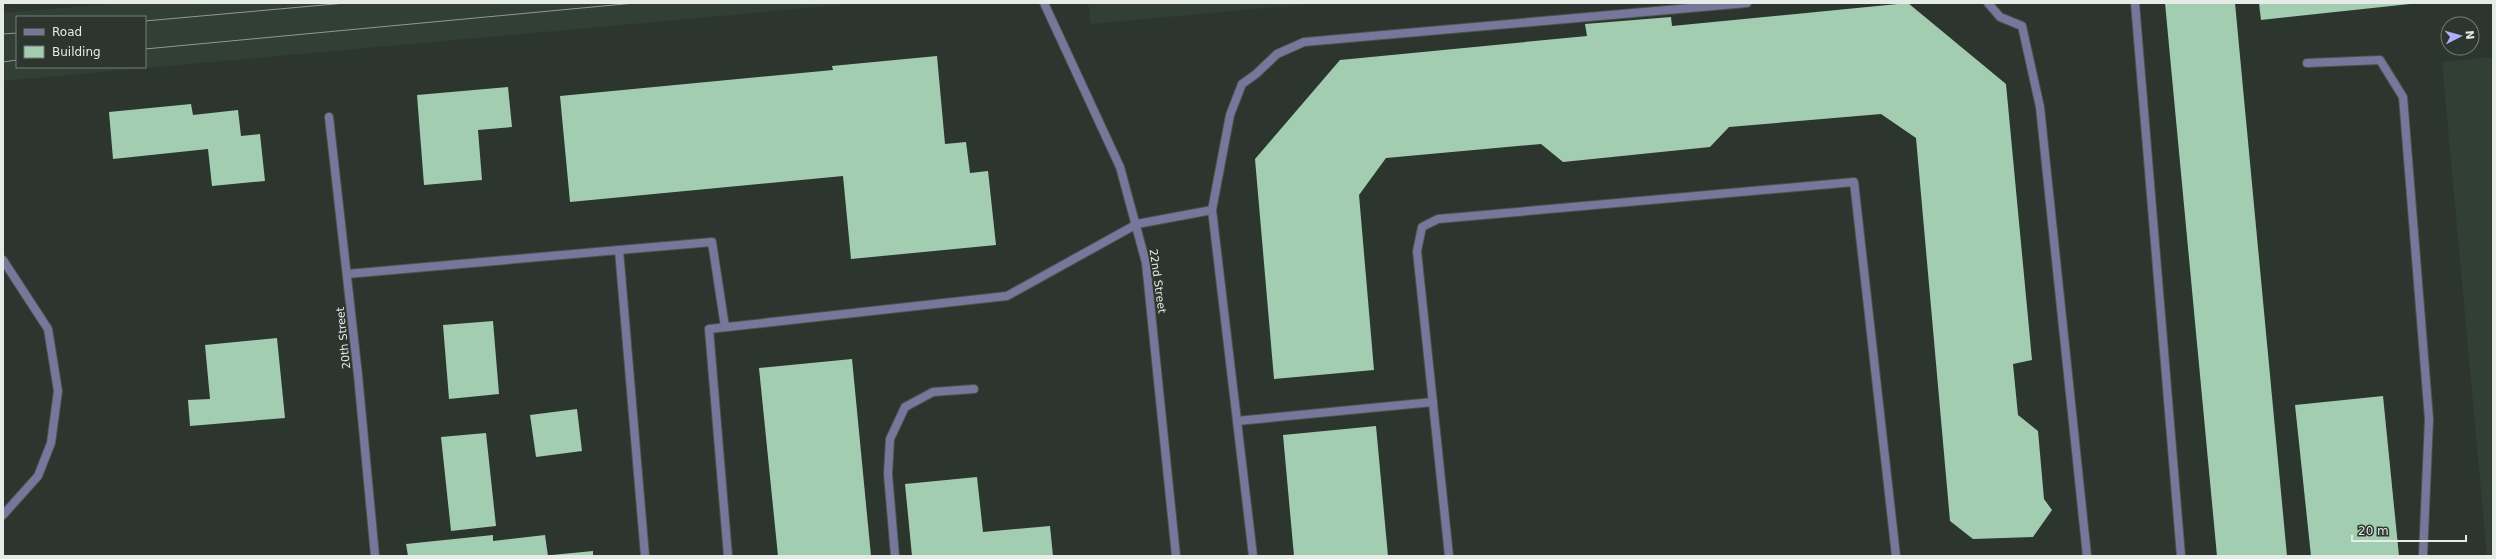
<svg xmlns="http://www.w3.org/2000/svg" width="2496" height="559" font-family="'DejaVu Sans',sans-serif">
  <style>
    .built { fill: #313f35; fill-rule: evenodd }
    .building { fill: #a2cdb0 }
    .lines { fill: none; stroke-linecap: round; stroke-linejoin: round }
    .lane-casing { stroke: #4a524c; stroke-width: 10 }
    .street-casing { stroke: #4a524c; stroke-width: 10 }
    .lane { stroke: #76779b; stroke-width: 8 }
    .street { stroke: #76779b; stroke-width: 8 }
    .tram { stroke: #919893; stroke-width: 1 }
    .labels { text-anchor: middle; stroke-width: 4; stroke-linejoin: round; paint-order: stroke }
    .street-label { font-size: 11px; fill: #e5ebe7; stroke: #2d352f }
  </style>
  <rect width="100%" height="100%" fill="#2d352f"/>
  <g class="built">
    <path d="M121,3H862L3,81V13ZM17,17H145V67H17Z"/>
    <path d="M1088,3H1321L1091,24Z"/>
    <path d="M2493,57V556H2487L2442,62Z"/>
  </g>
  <g class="building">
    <path d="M1908,3L2006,84L2032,360L2013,364L2018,415L2038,431L2044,499L2052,510L2033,537L1973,539L1950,521L1916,138L1881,114L1729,127L1710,147L1563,162L1541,144L1386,158L1359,195L1374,370L1274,379L1255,159L1340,60L1587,36L1585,24L1671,17L1672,26Z"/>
    <path d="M2165,3H2235L2287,556H2217Z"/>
    <path d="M2259,3H2410V4L2261,20Z"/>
    <path d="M937,56L945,144L966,142L970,173L988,171L996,245L851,259L843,176L570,202L560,96L833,70L832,66Z"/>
    <path d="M508,87L512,127L478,130L482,180L424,185L417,95Z"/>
    <path d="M191,104L193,115L238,110L241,136L260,134L265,181L212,186L208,149L113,159L109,112Z"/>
    <path d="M493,321L499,394L449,399L443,325Z"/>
    <path d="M277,338L285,418L190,426L188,400L210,399L205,345Z"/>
    <path d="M852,359L871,556H778L759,368Z"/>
    <path d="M2383,396L2399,556H2311L2295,405Z"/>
    <path d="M577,409L582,451L536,457L530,415Z"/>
    <path d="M1376,426L1388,556H1294L1283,435Z"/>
    <path d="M486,433L496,526L451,531L441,437Z"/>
    <path d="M977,477L983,532L1050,526L1053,556H912L905,484Z"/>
    <path d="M493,535V541L545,535L548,556H408L406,544Z"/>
    <path d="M593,551V556H552V555Z"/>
  </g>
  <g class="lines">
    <defs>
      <g id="lane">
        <path d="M1988,3L2000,17L2022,26L2040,107L2087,556"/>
        <path d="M2135,3L2181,556"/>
        <path d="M2307,63L2380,60L2403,97L2429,419L2423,556"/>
        <path d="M1212,210L1253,556"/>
        <path d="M3,260L48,329L58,391L51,443L38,476L3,515"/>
        <path d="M347,274L619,250"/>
        <path d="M1237,421L1433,402"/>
        <path d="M645,556L619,250L712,242L725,327"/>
        <path d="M728,556L709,329L1007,296L1137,224L1212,210L1230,115L1242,84L1256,74L1277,54L1304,42L1747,3"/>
        <path d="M895,556L888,474L890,439L905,407L933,392L974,389"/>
        <path d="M1449,556L1417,251L1422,227L1438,219L1854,182L1896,556"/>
      </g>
      <g id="street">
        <path d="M1044,3L1120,167L1146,263L1176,556"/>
        <path d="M329,117L358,375L375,556"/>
      </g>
    </defs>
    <use href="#lane" class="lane-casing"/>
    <use href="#street" class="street-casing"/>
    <use href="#lane" class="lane"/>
    <use href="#street" class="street"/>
    <g class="tram">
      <path d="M145,21L346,3"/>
      <path d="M3,34L17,33"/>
      <path d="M145,49L635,3"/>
      <path d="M3,62L17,60"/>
    </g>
  </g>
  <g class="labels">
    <g class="street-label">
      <text transform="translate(1158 281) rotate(82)" y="4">22nd Street</text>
      <text transform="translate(343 338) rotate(-96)" y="4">20th Street</text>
    </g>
  </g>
  <rect width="2496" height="559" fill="none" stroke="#e5ebe7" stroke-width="8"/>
  <rect x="16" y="16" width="130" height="52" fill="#2d352f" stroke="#777e79"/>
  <rect x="24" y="29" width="20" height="6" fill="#76779b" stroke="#777e79"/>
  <text x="52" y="36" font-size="12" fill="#e5ebe7">Road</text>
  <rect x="24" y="46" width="20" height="12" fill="#a2cdb0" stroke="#777e79"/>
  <text x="52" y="56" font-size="12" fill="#e5ebe7">Building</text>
  <g transform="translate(2460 36) rotate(84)"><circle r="19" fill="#2d352f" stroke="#777e79"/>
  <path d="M0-3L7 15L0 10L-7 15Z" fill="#adaffb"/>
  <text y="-6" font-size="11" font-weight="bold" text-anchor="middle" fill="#e5ebe7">N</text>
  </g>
  <path d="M2352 535v6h114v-6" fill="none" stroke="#e5ebe7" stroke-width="2"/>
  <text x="2358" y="535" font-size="12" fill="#e5ebe7" stroke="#2d352f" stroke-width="3" paint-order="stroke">20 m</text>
</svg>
